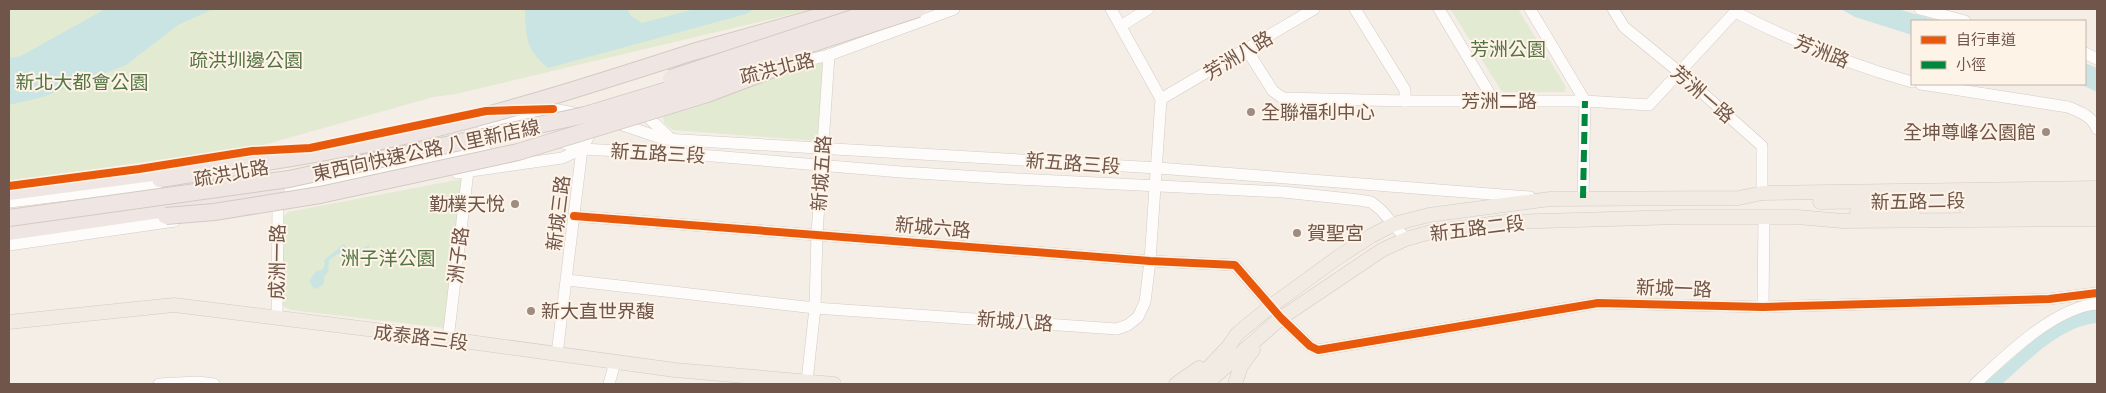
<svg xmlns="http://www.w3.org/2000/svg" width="2106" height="393" font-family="Signika,'Noto Sans TC',sans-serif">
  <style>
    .green { fill: #e2ead2 }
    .water { fill: #cae4e4 }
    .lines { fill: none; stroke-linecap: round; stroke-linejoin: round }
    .minor-casing { stroke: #d3cbc6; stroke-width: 12 }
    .major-casing { stroke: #d3cac4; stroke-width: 15 }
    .highway-casing { stroke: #d3cac4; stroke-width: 18 }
    .minor { stroke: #fdfcfb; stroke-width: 11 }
    .major { stroke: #f1ebe4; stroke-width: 14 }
    .highway { stroke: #efe6e3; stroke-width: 16 }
    .highway-bridge-casing { stroke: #d3cac4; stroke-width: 18; stroke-linecap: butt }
    .highway-bridge { stroke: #efe6e3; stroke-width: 16 }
    .quiet { stroke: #00873e; stroke-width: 6; stroke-dasharray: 12 6; stroke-linecap: butt }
    .cycleway-casing { stroke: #fef3e7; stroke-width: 11 }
    .cycleway { stroke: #e8590c; stroke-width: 8 }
    .poi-dot { fill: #9e8b81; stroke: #fef3e7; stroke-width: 2 }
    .labels { text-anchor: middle; stroke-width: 4; stroke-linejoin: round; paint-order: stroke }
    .park-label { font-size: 19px; fill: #547543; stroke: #fef3e7 }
    .street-label { font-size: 19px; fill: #70554a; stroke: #fef3e7 }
    .poi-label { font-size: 19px; fill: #70554a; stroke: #fef3e7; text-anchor: start }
  </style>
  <rect width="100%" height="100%" fill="#f4eee7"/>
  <g class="green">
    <path d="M9,9H813L456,94L433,97L260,146L9,181Z"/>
    <path d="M1454,9H1518L1566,87L1564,92H1502L1451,10Z"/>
    <path d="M823,62L817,141L673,130L664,123L663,115Z"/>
    <path d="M462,179L445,328L291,310L282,306L284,216L288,212Z"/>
  </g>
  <g class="water">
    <path d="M105,9H213L178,25L126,65L43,97L9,105V58L21,56Z"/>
    <path d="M525,9H627L631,16L642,23L695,9H754L746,14L548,68C525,49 526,36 525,9Z"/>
    <path d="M1841,9H1898L1939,21H1912V35L1855,17Z"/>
    <path d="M2085,63L2097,68V92L2080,84H2085Z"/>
    <path d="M344,244L348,251L353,253L369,245V249L351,258L337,254L329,260L328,272L324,277V283L320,287L314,289L309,281L316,271L322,270L325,264L324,260Z"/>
    <path d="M2083,310H2097V323C2061,326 2028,361 2002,384H1983L2044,331Z"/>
  </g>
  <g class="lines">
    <defs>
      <g id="minor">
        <path d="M1355,9L1405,90V101"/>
        <path d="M1439,9L1494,101"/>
        <path d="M1530,9L1585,101L1583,198"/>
        <path d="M1613,9L1624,27L1679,72L1762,146V193"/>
        <path d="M1920,9L1965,21"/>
        <path d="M1121,26L1148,9"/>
        <path d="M1247,50L1273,91L1283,98L1405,101H1585L1649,105L1735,12C1792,41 1851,65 1912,82"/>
        <path d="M2085,53L2097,59"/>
        <path d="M793,64L829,55L954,9"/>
        <path d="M1921,84L2068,107C2080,112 2092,116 2097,129"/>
        <path d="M1161,99L1314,9"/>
        <path d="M651,105L649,109L651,120L671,139"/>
        <path d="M614,122L664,139L1158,168L1530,197"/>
        <path d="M482,124L553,109L579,114"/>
        <path d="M554,143H563L582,149L713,156L901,172L997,178L1283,192L1359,200L1371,202L1381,210L1406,239"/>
        <path d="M457,173L562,158L582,149L594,126"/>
        <path d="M288,187L486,151"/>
        <path d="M9,202L169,183"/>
        <path d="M574,216L1150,261L1235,265L1281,318L1310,346L1318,350L1598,303L1763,307L2049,299L2097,293"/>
        <path d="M9,245L175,221"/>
        <path d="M567,280L815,308L1117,329L1128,325L1138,317L1145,302L1150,261L1161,99L1111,9"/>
        <path d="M1763,307L1764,217"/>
        <path d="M277,318L278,205"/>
        <path d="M448,339L468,171"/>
        <path d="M557,354L582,149"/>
        <path d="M807,381L815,308L817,234L829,55"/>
        <path d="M159,384L198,382L214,384"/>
        <path d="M609,384L615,362"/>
        <path d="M1975,384C2005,356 2055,307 2097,304"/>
      </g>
      <g id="major">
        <path d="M1820,202L2097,199"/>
        <path d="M1967,210L2097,209"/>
        <path d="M1857,212L1913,211"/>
        <path d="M9,322L174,305L448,339L675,370L834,384"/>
        <path d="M1176,384L1199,368"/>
        <path d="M1193,384L1229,346L1237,334L1271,306L1337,258L1371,236L1394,224L1429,215L1550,199L1739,198L1762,193L2097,188"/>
        <path d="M1206,384L1281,318L1382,250L1406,239L1431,232L1505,222L1680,217H1797L1843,221L2097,219"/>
        <path d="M1235,384L1241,366L1253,350"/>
      </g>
      <g id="highway">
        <path d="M693,52L846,9"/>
        <path d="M9,192L175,170"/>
        <path d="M9,232L166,209L277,189"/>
      </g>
    </defs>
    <use href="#minor" class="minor-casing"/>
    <use href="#major" class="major-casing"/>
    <use href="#highway" class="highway-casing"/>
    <use href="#minor" class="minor"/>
    <use href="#major" class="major"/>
    <use href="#highway" class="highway"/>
    <defs>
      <g id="highway-bridge">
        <path d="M671,78L880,9"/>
        <path d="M160,179C247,165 335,153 421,132C513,110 603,81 693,52"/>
        <path d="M166,216L214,212L320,195L518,152L707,94L800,59"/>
        <path d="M9,218L289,179L585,115L701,80L918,9"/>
      </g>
    </defs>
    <use href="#highway-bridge" class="highway-bridge-casing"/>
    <use href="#highway-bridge" class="highway-bridge"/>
    <path class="quiet" d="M1583,198L1585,101"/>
    <defs>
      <g id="cycleway">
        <path d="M9,186L139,169L252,151L310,148L486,111L553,109"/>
        <path d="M574,216L1150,261L1235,265L1281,318L1310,346L1318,350L1598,303L1763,307L2049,299L2097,293"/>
      </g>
    </defs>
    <use href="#cycleway" class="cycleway-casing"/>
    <use href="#cycleway" class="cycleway"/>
  </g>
  <g class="poi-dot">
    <circle cx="1251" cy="112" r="5"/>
    <circle cx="2046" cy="132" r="5"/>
    <circle cx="515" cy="204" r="5"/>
    <circle cx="1297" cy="233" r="5"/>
    <circle cx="531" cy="311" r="5"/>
  </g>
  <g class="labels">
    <g class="park-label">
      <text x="1508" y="56">芳洲公園</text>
      <text x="246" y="67">疏洪圳邊公園</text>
      <text x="82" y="89">新北大都會公園</text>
      <text x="388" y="265">洲子洋公園</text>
    </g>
    <g class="street-label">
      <text transform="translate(1822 51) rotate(22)" y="7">芳洲路</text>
      <text transform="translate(1238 55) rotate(-31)" y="7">芳洲八路</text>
      <text transform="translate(777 68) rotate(-14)" y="7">疏洪北路</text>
      <text transform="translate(1703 94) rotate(41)" y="7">芳洲一路</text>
      <text x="1499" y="108">芳洲二路</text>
      <text transform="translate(426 150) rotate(-12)" y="7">東西向快速公路 八里新店線</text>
      <text transform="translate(658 153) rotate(3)" y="7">新五路三段</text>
      <text transform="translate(1073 163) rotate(4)" y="7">新五路三段</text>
      <text transform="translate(231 173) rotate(-10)" y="7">疏洪北路</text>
      <text transform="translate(821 173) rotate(-86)" y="7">新城五路</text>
      <text transform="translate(1918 201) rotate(-1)" y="7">新五路二段</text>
      <text transform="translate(558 213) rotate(-83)" y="7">新城三路</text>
      <text transform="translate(933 227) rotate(5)" y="7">新城六路</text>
      <text transform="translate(1477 228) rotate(-7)" y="7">新五路二段</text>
      <text transform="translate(458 255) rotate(-83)" y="7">洲子路</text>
      <text transform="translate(277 262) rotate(-89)" y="7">成洲一路</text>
      <text transform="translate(1674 288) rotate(2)" y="7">新城一路</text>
      <text transform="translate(1015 321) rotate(4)" y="7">新城八路</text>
      <text transform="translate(421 337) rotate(7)" y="7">成泰路三段</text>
    </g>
    <g class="poi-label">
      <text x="1261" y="119">全聯福利中心</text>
      <text x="2036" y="139" text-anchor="end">全坤尊峰公園館</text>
      <text x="505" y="211" text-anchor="end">勤樸天悅</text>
      <text x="1307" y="240">賀聖宮</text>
      <text x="541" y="318">新大直世界馥</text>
    </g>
  </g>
  <rect width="2106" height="393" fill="none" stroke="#70554a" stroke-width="20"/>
  <rect x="1911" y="20" width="175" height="65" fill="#fef3e7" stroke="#c5b4a8"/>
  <rect x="1921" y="36" width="25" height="8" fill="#e8590c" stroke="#c5b4a8"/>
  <text x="1956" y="45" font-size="15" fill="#70554a">自行車道</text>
  <rect x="1921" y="61" width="25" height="8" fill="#00873e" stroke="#c5b4a8"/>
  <text x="1956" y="70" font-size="15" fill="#70554a">小徑</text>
</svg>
